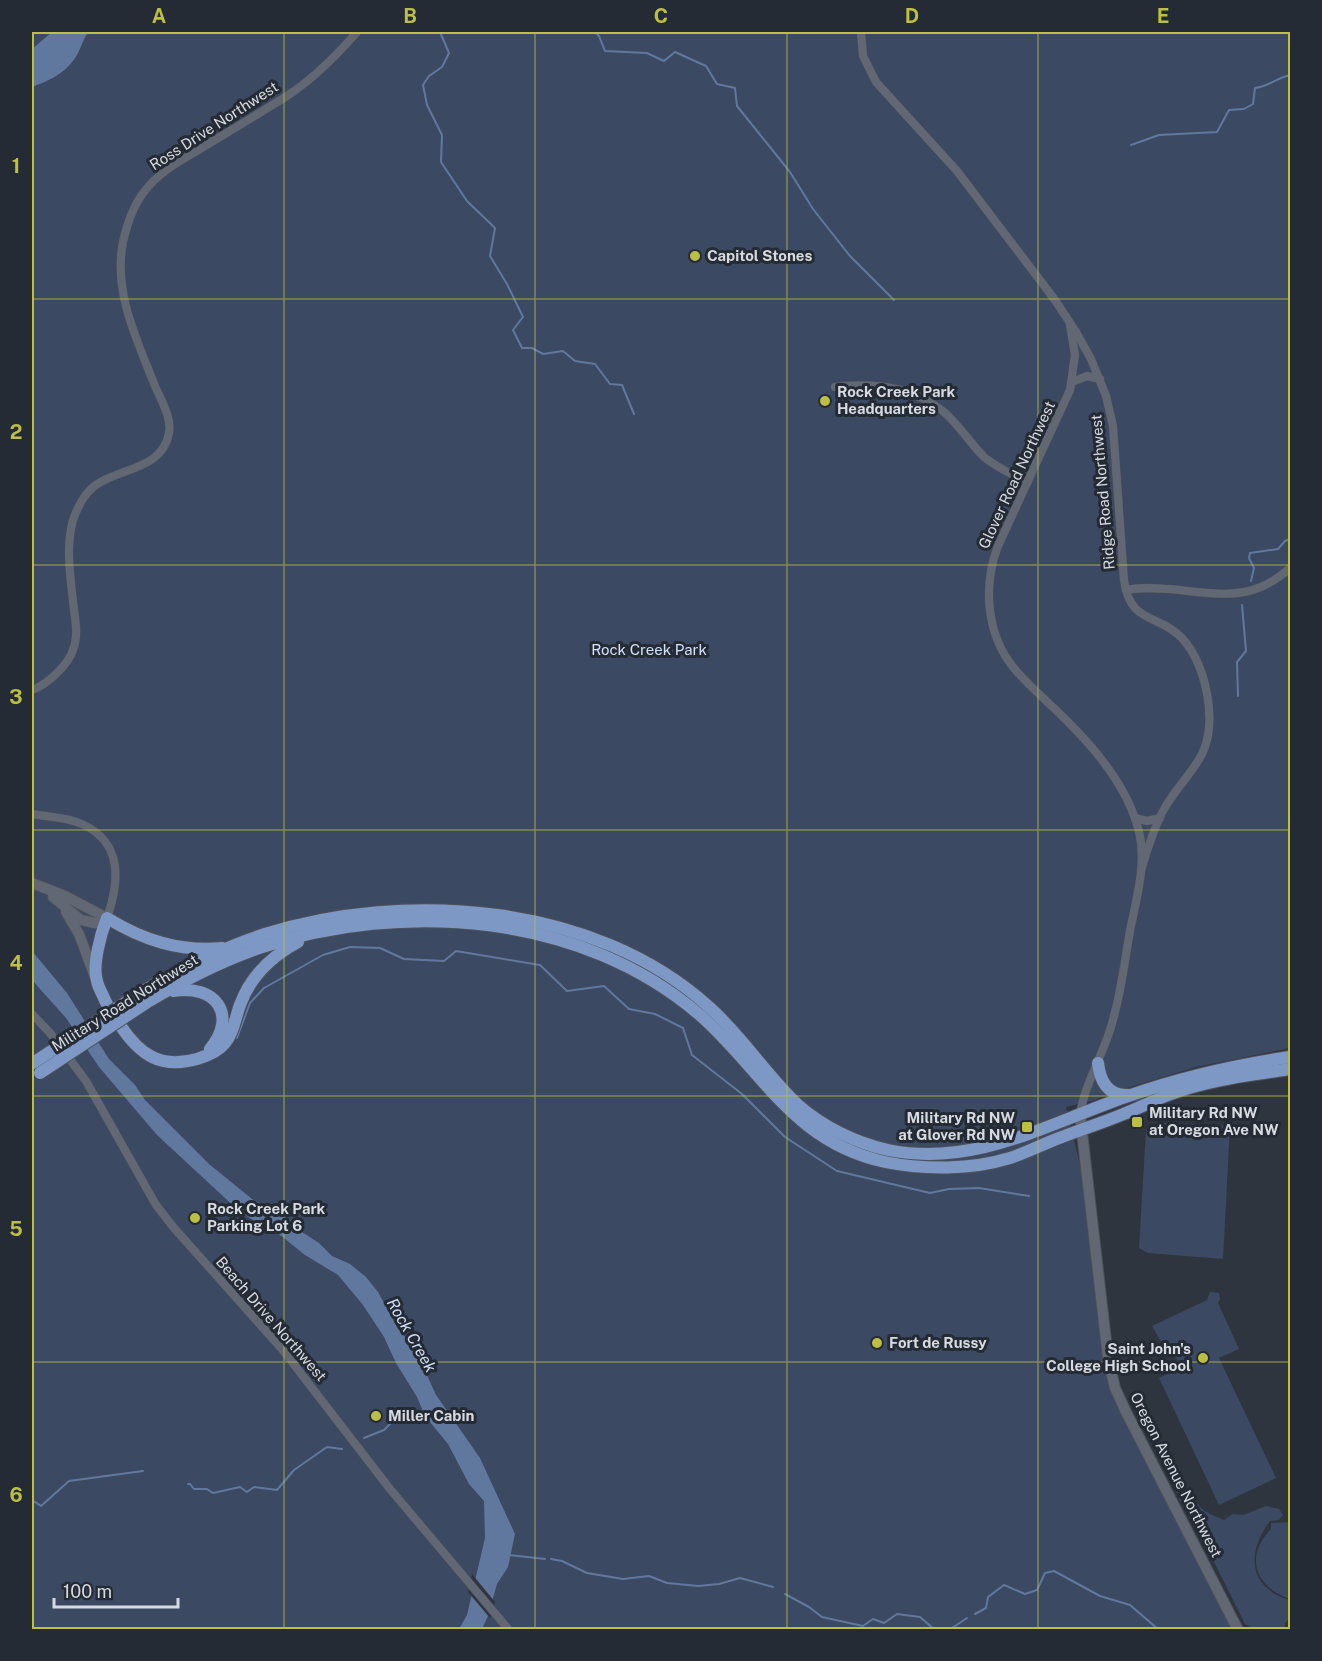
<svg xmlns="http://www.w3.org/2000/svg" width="1322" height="1661" font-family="'Public Sans',sans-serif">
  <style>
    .green { fill: #3b4962 }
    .water { fill: #61789e }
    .pier { fill: #2f353e }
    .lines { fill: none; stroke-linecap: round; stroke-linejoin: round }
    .stream { stroke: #61789e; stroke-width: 2 }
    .street-casing { stroke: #4d515a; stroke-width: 9 }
    .secondary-casing { stroke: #4d515a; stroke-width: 12 }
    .primary-casing { stroke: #4d515a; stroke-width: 14 }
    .street { stroke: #626873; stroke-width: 8 }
    .secondary { stroke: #626873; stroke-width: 10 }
    .primary { stroke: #7e98c5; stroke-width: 12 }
    .primary-bridge-casing { stroke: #4d515a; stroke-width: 14; stroke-linecap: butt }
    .primary-bridge { stroke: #7e98c5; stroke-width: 12 }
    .grid { fill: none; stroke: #bcbf44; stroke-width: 1.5; stroke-opacity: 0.55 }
    .poi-dot { fill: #bcbf44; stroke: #252b34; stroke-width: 2 }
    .labels { text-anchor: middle; stroke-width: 6; stroke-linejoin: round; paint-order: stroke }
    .street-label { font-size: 15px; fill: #d7dbe1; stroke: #252b34 }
    .poi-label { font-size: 15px; font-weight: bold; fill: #d7dbe1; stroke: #252b34; text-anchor: start }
    .park-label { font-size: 15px; fill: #d2e1fa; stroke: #252b34 }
    .water-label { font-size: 16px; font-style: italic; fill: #ceddf6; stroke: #252b34 }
    .neatline { fill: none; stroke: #bcbf44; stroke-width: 2 }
    .grid-label { font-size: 20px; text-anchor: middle; font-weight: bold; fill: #bcbf44 }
  </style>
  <rect width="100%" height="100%" fill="#2f353e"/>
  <g class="green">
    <path d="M32,32H1290V1048L1196,1067L1117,1091L1095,1100L1066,1107L1080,1165L1102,1352L1233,1629H32Z"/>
    <path d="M1163,1123L1230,1126L1223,1259L1148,1253L1139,1248L1146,1130Z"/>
    <path d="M1210,1292L1219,1293L1220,1299L1218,1303L1239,1349L1219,1358L1276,1478L1219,1505L1159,1378L1193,1362L1179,1361L1163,1345L1152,1326L1207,1300Z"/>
    <path d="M1182,1488C1192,1489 1193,1497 1198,1505C1205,1513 1215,1516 1224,1520L1233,1514L1243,1515L1266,1506L1279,1509L1283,1515L1279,1520L1270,1521C1246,1553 1248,1588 1290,1600V1618L1285,1623V1629H1255L1245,1624L1198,1530L1179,1499L1177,1490Z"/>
    <path d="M1290,1522V1599C1255,1587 1244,1557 1271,1529V1523Z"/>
  </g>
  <g class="water">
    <path d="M52,32H89C83,38 82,46 78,53C68,72 51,80 32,87V49Z"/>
    <path d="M32,951L67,993L109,1059L135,1085L145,1100L209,1164L252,1199L289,1219L302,1232L319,1243L332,1256L350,1264L366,1277L378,1292L397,1327L410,1343L421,1362L436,1395L480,1458L515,1534L508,1567L497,1584L488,1616L482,1629H459L467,1615L485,1538L484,1501L469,1484L448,1444L425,1416L417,1397L396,1363L384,1337L363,1305L338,1275L305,1255L274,1230L256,1222L239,1211L157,1135L99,1067L66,1018L32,980Z"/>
  </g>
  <path class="pier" d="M472,1574L495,1602L490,1618L468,1592Z"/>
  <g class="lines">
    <g class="stream">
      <path d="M440,32L449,53L442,67L429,76L423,85L427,105L442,135L441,162L467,201L495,228L490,256L507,284L523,317L513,330L522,348H532L543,354L563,351L575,361L595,364L610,384L622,385L634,414"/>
      <path d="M595,32L599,36L605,51L647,53L664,61L675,52L706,66L717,84L735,88L737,106L790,172L813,209L850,256L894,300"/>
      <path d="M1131,145L1159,135L1217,132L1229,110L1244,109L1253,104L1255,88C1269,86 1277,78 1290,75"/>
      <path d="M1251,581L1254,568L1249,558L1250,553L1278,549L1285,541L1290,539"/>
      <path d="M1238,696L1237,662L1246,651L1242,605"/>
      <path d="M237,1038L250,1003L264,988L323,955L350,947L380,948L404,959L444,961L456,951L540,965L567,991L604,986L629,1009L655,1014L683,1028L692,1055L742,1094L785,1137L837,1171L930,1193L949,1189L979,1188L1029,1196"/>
      <path d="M364,1438L384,1430L401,1413L427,1414"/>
      <path d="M188,1484H190L194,1489H207L213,1493L240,1487L247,1492L254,1487L277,1490L294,1470L327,1447L342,1449"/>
      <path d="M32,1500L41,1506L69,1481L143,1471"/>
      <path d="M509,1555L545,1559"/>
      <path d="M551,1559L562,1561L587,1573L623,1579L649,1576L667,1583L698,1586L719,1584L740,1578L773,1587"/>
      <path d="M785,1594L809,1607L822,1617L863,1626L873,1619L884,1623L897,1614L920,1617L935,1630"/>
      <path d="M975,1614L986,1608L988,1597L1004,1585L1025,1594L1037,1590L1045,1573L1054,1571L1100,1596L1130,1605L1159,1630"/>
      <path d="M949,1630L967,1618"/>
    </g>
    <defs>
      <g id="street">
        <path d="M861,32L863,56L876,82L957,171L1055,300L1076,332L1091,359L1106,396L1113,426L1124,580C1130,625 1158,613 1182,638C1206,665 1218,721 1202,754C1191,775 1174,790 1163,811C1153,830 1147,850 1141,871"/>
        <path d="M1070,325L1075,355L1070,390L998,546C983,585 986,633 1013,667C1030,688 1052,705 1071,725C1101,755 1131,794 1140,836C1146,867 1136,900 1130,931C1124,965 1120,1000 1109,1033C1100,1060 1084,1087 1080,1115"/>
        <path d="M1072,382L1087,376L1100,379"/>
        <path d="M835,387C874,382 912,386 944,412C959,425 970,443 984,457C997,468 1013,475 1028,482"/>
        <path d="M1126,590C1140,587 1153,588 1168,589C1217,593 1250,604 1290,568"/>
        <path d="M32,690C41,687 51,679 58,672C64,666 70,659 73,650C78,637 76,624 74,610C71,581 65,548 73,520C78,506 86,490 99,483C123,468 163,468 169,433C172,418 161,400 155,386C137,340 113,292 123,242C127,224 133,206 144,192C159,171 184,159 205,146C233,129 260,113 287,96C313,79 337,55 357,32"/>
        <path d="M32,814C48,817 67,817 82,824C124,843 119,883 107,918"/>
        <path d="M1135,818L1147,821L1160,818"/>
        <path d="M32,1014L50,1033L86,1081L156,1205L174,1228L282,1349L390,1489L509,1630"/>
      </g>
      <g id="secondary">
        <path d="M32,883L65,896L107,918L99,924L81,920L53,897"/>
        <path d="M66,912L79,934L95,977"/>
        <path d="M1080,1115L1108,1358L1115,1388L1126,1412L1238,1630"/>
      </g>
      <g id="primary">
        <path d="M222,948C179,952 143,940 107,918C101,933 92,965 97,981C98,987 102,993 104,998C108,1008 115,1016 120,1025C140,1055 160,1069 197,1059C207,1056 218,1052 225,1043C234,1032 235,1018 240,1005C250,977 272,956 298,942"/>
        <path d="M173,991C216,984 238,1015 210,1049"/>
        <path d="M140,993C179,970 221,948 265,934C406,890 595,903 709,1007C742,1036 766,1075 798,1105C823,1127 856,1143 888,1150C975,1168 1051,1122 1131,1095C1183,1077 1236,1065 1290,1057"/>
        <path d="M146,1003C182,981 219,962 259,948C403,900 583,913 701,1016C764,1072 793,1142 885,1162C924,1170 971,1170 1010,1158C1028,1152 1045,1143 1062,1137C1082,1129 1102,1123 1121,1115C1137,1109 1152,1101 1168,1095C1207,1080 1249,1075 1290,1069"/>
        <path d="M1098,1063C1100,1080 1107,1096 1127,1095"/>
      </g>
    </defs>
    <use href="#street" class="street-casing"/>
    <use href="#secondary" class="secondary-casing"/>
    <use href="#primary" class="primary-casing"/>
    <use href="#street" class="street"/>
    <use href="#secondary" class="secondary"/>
    <use href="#primary" class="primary"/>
    <defs>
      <g id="primary-bridge">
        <path d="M33,1063L140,993"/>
        <path d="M40,1073L146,1003"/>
      </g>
    </defs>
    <use href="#primary-bridge" class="primary-bridge-casing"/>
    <use href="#primary-bridge" class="primary-bridge"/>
  </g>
  <path class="grid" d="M284,32V1630M535,32V1630M787,32V1630M1038,32V1630M32,299H1290M32,565H1290M32,830H1290M32,1096H1290M32,1362H1290"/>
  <g class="poi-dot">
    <circle cx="695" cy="256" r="6"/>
    <circle cx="825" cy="401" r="6"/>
    <rect x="1131" y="1116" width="12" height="12" rx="3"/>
    <rect x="1021" y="1121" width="12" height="12" rx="3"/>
    <circle cx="195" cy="1218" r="6"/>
    <circle cx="877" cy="1343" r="6"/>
    <circle cx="1203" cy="1358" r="6"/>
    <circle cx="376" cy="1416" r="6"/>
  </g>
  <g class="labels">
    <g class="street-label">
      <text transform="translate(214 126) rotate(-33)" y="5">Ross Drive Northwest</text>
      <text transform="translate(1017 475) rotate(-65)" y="5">Glover Road Northwest</text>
      <text transform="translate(1103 492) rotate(-95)" y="5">Ridge Road Northwest</text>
      <text transform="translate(125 1003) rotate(-32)" y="5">Military Road Northwest</text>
      <text transform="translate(271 1319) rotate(49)" y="5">Beach Drive Northwest</text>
      <text transform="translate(1176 1475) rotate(63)" y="5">Oregon Avenue Northwest</text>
    </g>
    <g class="poi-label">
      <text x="707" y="261">Capitol Stones</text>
      <text x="837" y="397">Rock Creek Park<tspan x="837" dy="17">Headquarters</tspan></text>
      <text x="1149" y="1118">Military Rd NW<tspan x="1149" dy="17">at Oregon Ave NW</tspan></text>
      <text x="1015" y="1123" text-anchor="end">Military Rd NW<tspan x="1015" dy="17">at Glover Rd NW</tspan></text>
      <text x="207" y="1214">Rock Creek Park<tspan x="207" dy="17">Parking Lot 6</tspan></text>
      <text x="889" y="1348">Fort de Russy</text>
      <text x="1191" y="1354" text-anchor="end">Saint John's<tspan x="1191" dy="17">College High School</tspan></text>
      <text x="388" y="1421">Miller Cabin</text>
    </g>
    <g class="park-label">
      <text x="649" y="655">Rock Creek Park</text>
    </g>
    <g class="water-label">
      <text transform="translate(412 1335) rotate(60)" y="6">Rock Creek</text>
    </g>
  </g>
  <rect width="1322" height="1661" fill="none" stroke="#252b34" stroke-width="66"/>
  <path d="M54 1598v9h124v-9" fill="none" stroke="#d7dbe1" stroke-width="3"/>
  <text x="63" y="1598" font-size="18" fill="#d7dbe1" stroke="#252b34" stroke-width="4.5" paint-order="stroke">100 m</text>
  <rect x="33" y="33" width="1256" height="1595" class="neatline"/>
  <g class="grid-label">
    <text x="159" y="23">A</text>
    <text x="410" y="23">B</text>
    <text x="661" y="23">C</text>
    <text x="912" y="23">D</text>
    <text x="1163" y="23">E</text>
    <text x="16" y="173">1</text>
    <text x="16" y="439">2</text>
    <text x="16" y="704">3</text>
    <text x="16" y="970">4</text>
    <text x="16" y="1236">5</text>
    <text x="16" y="1502">6</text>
  </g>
</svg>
